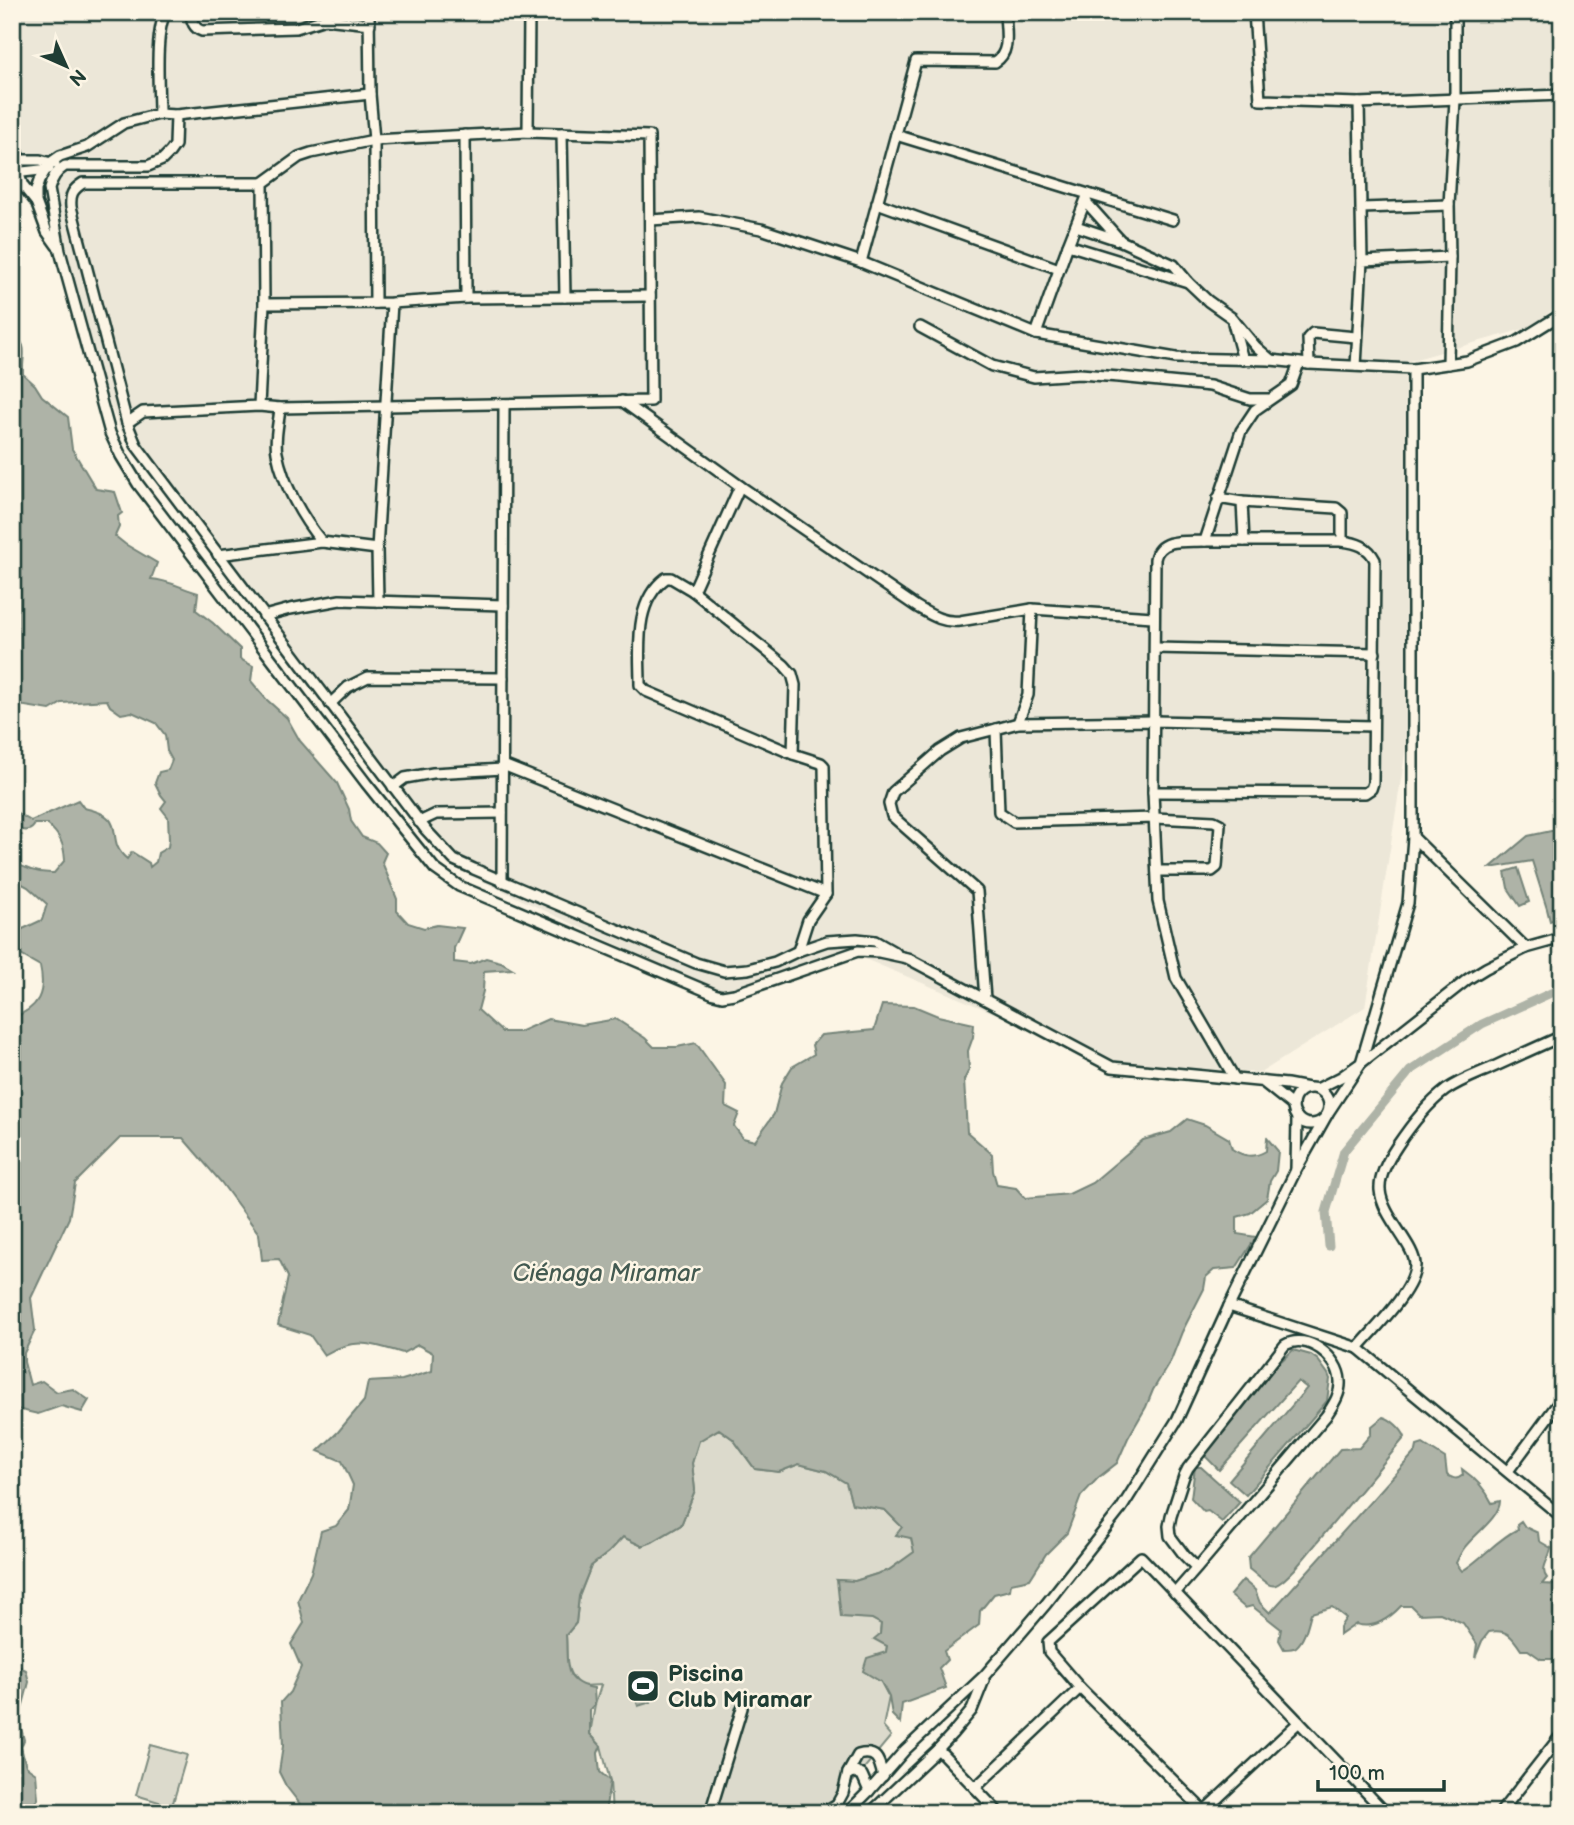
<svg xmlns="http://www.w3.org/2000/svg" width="1574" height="1825" font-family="'Balsamiq Sans',sans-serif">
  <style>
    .built { fill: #ece7d8 }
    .green { fill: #dcdacc; stroke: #7e8c80; stroke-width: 2 }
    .water { fill: #aeb3a7; stroke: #758479; stroke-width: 2 }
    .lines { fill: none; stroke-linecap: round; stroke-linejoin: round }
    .canal { stroke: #aeb3a7; stroke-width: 9 }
    .street-casing { stroke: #1f3d34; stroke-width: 14 }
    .street { stroke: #fcf5e5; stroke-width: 9 }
    .labels { text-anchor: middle; stroke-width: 5; stroke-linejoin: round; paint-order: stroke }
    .poi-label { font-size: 23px; font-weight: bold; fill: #1f3d34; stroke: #fcf5e5; text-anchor: start }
    .water-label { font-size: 24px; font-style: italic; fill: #435a51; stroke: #fcf5e5 }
  </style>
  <rect width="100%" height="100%" fill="#fcf5e5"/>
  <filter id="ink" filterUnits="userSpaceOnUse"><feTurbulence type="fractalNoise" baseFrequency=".0143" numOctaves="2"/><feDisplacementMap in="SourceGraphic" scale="14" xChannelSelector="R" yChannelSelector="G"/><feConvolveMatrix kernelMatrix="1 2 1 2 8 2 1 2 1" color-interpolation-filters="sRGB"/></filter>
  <g filter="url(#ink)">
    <path class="built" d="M27,12H1562V302L1531,327L1409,361L1406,748L1365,1007L1260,1073L1113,1063L858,956L715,991L448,865L119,428L12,134V19Z"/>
    <g class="green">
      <path d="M719,1429L733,1439L755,1469L779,1472L799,1464L826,1471L847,1483L852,1504L885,1510L903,1528L897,1534L911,1538L915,1552L889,1570L855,1581L837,1580L872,1619L881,1624L880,1634L887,1646L881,1682L889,1697L883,1727L891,1736L827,1813H612L610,1781L601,1746L590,1734L595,1705L601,1685L580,1686C562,1668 568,1658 566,1635L576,1623L579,1597L591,1566L609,1552L623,1537L642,1546L652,1542L681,1525L695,1490L692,1463L699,1440Z"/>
      <path d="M150,1745L187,1755L172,1806L136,1795Z"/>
    </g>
    <g class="water">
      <path d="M12,331C30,349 22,351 23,374L35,385L42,396L68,417L72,449L96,489L115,492L122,513L118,516L119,527L115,536L125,544L157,563L151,579C168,580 181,588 198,593L196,610L213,623L240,649V659L253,666L251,681L266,699L287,718L300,741L337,783L349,809L351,821L362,837L377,843L386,853L382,862L397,899V911L408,923L424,928L437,925L463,928L454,948V962L471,964L486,958L501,962L513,969L484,971L483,991L478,1010L502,1032H519L548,1019L582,1025L616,1019L645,1038L654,1047H677L696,1043L726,1085L725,1106L739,1113L734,1126L743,1138L755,1141L774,1114L782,1083L792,1067L814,1054L812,1045L821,1035L874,1030L882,1005L914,1006L938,1016L974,1024L973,1037L968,1051L969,1070L964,1080L967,1132L992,1154L993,1171L997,1185L1016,1188L1025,1198L1069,1194L1092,1183L1143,1140L1171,1132L1187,1119L1205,1125L1229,1139L1232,1149C1244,1157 1254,1158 1266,1151L1267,1138L1278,1151L1276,1171L1270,1181L1267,1199L1250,1213L1237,1217V1234L1256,1237L1236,1268L1214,1270L1206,1277L1204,1289L1182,1332L1171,1360L1153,1390L1146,1407L1128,1438L1117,1463L1098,1478L1081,1496L1067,1533L1046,1554L1030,1579L1011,1583L1010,1590L994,1594L980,1611L979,1625L944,1651L947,1660L939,1668L946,1688L902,1704L900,1723L892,1715L889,1697L881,1682L863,1671L867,1658L886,1652L887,1646L874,1639L880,1634L881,1624L872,1619L841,1617L837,1580L855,1581L889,1570L914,1552L911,1538L896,1535L902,1527L885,1510L852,1504L846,1483L826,1471L799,1464L779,1472L755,1469L733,1439L719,1429L699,1441L692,1463L695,1490L681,1525L652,1542L642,1546L623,1537L609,1552L591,1566L579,1596L576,1623L566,1635C568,1662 561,1683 594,1688L595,1705L590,1710V1734L601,1746L598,1753L600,1772L610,1781L605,1813H307L286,1786L279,1772L283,1746L281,1702L290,1692L301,1667L291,1644L304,1623L298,1600L311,1573L321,1531L336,1526L349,1510L353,1485L342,1461L318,1451L338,1432L364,1401L368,1382L402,1380L432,1371L433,1353L418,1345L403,1353C372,1344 355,1336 324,1355L310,1335L278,1325L288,1277L279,1259L262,1260L259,1234L221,1182L183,1138H120L75,1183L69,1218L31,1298L35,1330L24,1353V1362L30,1385L42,1381L57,1392L73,1389L89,1400L82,1412L61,1406L38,1414L12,1408V1018C39,1008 46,993 40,966L12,950V934L42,920L47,904L28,887L13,879L12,861C25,869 38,874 54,873L65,860C64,844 60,835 47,824H35C31,832 25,831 18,829L17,833L21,835L14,837L12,834V810L31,821L78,800L84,808C132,818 102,838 127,859L132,852L149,863L150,867L156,862L158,853L168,847L169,840L168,817L161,808L166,801L161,795L155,783L159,772L168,770L172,760L167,751L165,735L156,723L132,712L121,714L110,706L107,700L62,703L50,710L12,704Z"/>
      <path d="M1562,814V917L1550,921L1547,909L1532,861L1490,868L1528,836L1556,830Z"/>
      <path d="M1518,868L1529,902L1520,906L1508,888L1505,872Z"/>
      <path d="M1293,1350L1311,1355L1318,1360L1328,1374L1330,1379L1327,1401L1246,1495L1229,1480L1307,1388L1298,1381L1219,1470L1204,1455L1277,1365Z"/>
      <path d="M1383,1417C1391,1419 1402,1429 1405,1437L1295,1569C1271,1593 1274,1589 1249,1569L1248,1558L1340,1449L1359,1448L1371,1434V1427Z"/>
      <path d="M1423,1444L1445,1458L1447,1475C1454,1479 1457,1480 1463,1475L1462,1469C1475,1478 1485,1488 1492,1503L1500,1501C1500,1517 1475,1534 1465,1547C1461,1552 1459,1557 1456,1563L1462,1571C1482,1559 1497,1539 1518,1529L1517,1524L1521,1521L1525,1527L1538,1533L1539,1541L1551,1548C1550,1558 1539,1569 1547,1578L1542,1584L1562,1585V1659H1541L1528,1650H1521C1512,1636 1507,1629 1489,1632L1482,1641L1475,1658L1477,1644L1463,1623L1440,1613L1419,1614L1411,1606H1401C1390,1618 1373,1630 1356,1624L1340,1635V1627L1346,1618L1332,1607L1311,1613C1308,1623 1305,1640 1296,1647C1293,1649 1287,1649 1284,1649L1279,1640L1281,1629L1252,1606L1245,1608L1230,1595L1243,1580L1255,1590L1260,1603L1270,1613L1416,1451L1417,1446Z"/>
      <path d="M1195,1467H1201L1240,1502L1222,1522L1208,1511L1204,1512L1191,1498Z"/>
      <path d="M12,1663L26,1670L29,1682L19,1720L24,1740L21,1747L24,1759L26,1766L36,1773L38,1799L26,1813H12Z"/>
      <path d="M643,1674L651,1702L638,1706L629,1678Z"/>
    </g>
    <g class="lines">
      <path class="canal" d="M1329,1246L1326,1212L1344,1151L1410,1071L1482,1024L1562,988"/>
      <defs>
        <g id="street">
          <path d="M190,12C192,21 193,28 202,31L296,28L325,19"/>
          <path d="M325,12V19L370,24"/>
          <path d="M369,12L370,94L374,140L375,303"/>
          <path d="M1254,12L1260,100L1359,103L1562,95"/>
          <path d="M1359,103L1362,261"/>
          <path d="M159,114C159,89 154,32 166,12"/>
          <path d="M176,115L175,145L170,152L162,160L148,166H65C56,172 52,178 49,189L60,251L110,433L121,456L138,484L366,783L435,869L459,886L714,994L722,996L734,994L858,951L879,952L907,958L1112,1067L1287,1084L1308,1088"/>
          <path d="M528,132L529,12"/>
          <path d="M562,133L565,297"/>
          <path d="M465,135L466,298"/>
          <path d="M896,135L1173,220"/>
          <path d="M12,140L20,160L18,172L23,186L35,201"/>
          <path d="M12,160H40L55,164"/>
          <path d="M14,173L49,169"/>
          <path d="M263,183H83C72,190 70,195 71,207L127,423L136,445L426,830L454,860L474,869L696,963L724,971L748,969L775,962L798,951L827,941L857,939L875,941L896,953"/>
          <path d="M1086,202L1120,240"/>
          <path d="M877,203L1059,269"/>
          <path d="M1362,208L1449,205"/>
          <path d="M650,220L699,217L761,229L861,262L1036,334L1176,358L1271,360L1309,364L1413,369L1467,361L1517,342L1562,314"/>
          <path d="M1076,226L1121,241L1174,265L1188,282L1208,301L1232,318L1256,347L1271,360"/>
          <path d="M1068,245L1188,282"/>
          <path d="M57,246L47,232L36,202V190L39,181L50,163L60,156L87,147L124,123L159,114L176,115L370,94"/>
          <path d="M861,262L916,61L995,62C1012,52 1005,29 1005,12"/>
          <path d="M264,304L392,303L466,298L650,296"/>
          <path d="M1233,323L1243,360"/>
          <path d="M920,327L992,366L1034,377L1080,374L1119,377L1210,386L1250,399H1268"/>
          <path d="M1036,334L1068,245L1088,194"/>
          <path d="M1309,364L1308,338L1313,333L1356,337"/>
          <path d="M1448,364L1450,257"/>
          <path d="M1356,366L1362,261L1450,257L1449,205L1455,100V12"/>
          <path d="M622,401L740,486L693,591L671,578H666C633,602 640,649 640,685L646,691L793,754L821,763L824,766L826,894L808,920L798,951"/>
          <path d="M280,408C279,422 274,439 277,453C283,484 302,518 322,542L377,549"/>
          <path d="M127,423L143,412L259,406L280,408L651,401L649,136L528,132L374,140L311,153L299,157L263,183L264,304L259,406"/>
          <path d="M740,486L917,607C931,615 943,623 960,621L1032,609L1028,695L1018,723"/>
          <path d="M1218,498L1242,502L1336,508L1342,513V541"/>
          <path d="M1242,502L1244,541"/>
          <path d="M218,555L322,542"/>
          <path d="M693,591L784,665L792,674L795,685L793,754"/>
          <path d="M378,601L377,549L392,303"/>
          <path d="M1032,609L1153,617"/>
          <path d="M264,616L290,609L340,600L503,605"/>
          <path d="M1155,648L1375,653"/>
          <path d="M330,704L348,687L368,677L503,678"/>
          <path d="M503,765L826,894"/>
          <path d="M393,787L405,778L433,773L503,769"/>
          <path d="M1153,792L1365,793L1371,789L1373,783L1375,560C1368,546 1357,543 1342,541H1205"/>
          <path d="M419,822L436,814L502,813"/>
          <path d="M1413,837L1526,948"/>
          <path d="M1157,871H1212L1217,867L1220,824L1214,821L1155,818L1014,822L999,812L996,729L1018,723L1154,721L1373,726"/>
          <path d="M502,882L504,404"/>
          <path d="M985,999L977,891L892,816L889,804L893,792L940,751L961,738L996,729"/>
          <path d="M1235,1079L1176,978L1158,901L1153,792L1155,559C1159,537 1187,542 1205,541L1241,431L1255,410L1291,385L1299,363"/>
          <path d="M1263,1082L1293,1106"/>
          <circle cx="1311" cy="1106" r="18"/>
          <path d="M1317,1089L1341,1077L1361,1063L1468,979L1486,968L1526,948L1562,938"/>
          <path d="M1296,1169L1297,1117"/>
          <path d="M1229,1306L1358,1348C1374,1329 1414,1291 1415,1266C1416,1246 1382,1217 1380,1190C1379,1175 1389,1158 1397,1146C1411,1125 1426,1105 1446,1090C1459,1081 1475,1075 1489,1069C1513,1058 1537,1047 1562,1036"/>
          <path d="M1358,1348L1562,1517"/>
          <path d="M1508,1471L1562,1398"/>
          <path d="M1175,1593L1197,1568L1326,1416C1333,1405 1341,1394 1340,1381C1339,1357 1307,1332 1285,1345L1188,1468L1184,1476L1171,1516L1169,1526L1170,1536L1185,1556L1197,1568"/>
          <path d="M1080,1688L1204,1811L1203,1813"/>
          <path d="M938,1749L999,1813"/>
          <path d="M848,1773L855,1772L862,1775L869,1791"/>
          <path d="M975,1788L1080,1688L1049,1652L1048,1642L1141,1557L1386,1813"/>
          <path d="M1204,1811L1299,1722"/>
          <path d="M710,1813L742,1708"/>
          <path d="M822,1813L837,1804L843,1793L848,1773L858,1755C877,1750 879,1760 883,1776"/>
          <path d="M847,1813L869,1791L905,1750L985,1675L1046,1604L1121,1509L1177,1420L1229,1306L1296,1170L1328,1113L1361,1063L1408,903L1413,837V369"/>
          <path d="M870,1813L938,1749L952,1734L972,1710L984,1680"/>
          <path d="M1500,1813L1562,1734"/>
        </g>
      </defs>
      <use href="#street" class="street-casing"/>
      <use href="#street" class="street"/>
    </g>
  </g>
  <defs>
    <symbol id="stadium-square" viewBox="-11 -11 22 22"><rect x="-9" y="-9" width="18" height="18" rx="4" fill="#1f3d34" stroke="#fcf5e5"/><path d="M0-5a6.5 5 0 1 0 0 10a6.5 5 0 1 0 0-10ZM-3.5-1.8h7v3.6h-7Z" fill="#fff"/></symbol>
  </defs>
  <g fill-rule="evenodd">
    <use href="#stadium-square" x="624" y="1667" width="38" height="38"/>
  </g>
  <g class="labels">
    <g class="poi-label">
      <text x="668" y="1681">Piscina<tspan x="668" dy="26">Club Miramar</tspan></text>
    </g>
    <g class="water-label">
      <text x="606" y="1281">Ciénaga Miramar</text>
    </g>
  </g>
  <rect width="1574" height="1825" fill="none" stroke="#fcf5e5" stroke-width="42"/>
  <rect x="21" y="21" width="1532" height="1783" fill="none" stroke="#1f3d34" stroke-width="2.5" filter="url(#ink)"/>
  <g transform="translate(66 66) rotate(135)" stroke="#fcf5e5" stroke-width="5" paint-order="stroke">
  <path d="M0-5L12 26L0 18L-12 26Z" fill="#1f3d34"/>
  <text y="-10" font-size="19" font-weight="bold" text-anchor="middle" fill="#1f3d34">N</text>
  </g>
  <path d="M1318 1780v10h126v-10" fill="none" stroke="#1f3d34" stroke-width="3.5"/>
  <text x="1329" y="1780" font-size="21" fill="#1f3d34" stroke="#fcf5e5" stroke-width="5" paint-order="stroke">100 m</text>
</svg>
